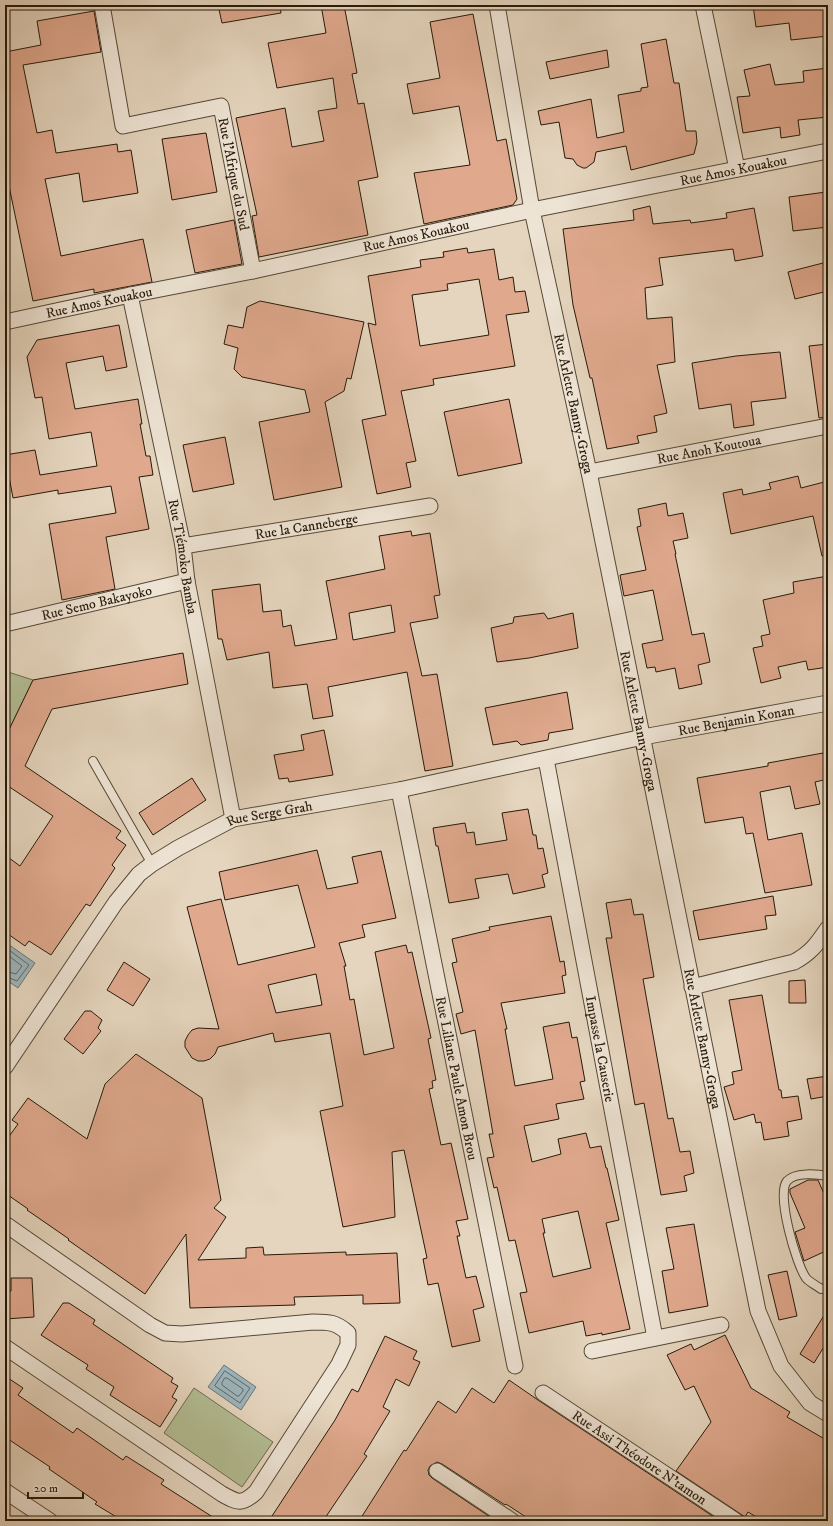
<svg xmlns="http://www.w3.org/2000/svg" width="833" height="1526" font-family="'IM FELL DW Pica',serif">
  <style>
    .green { fill: #b3bd93; stroke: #6d6c4e }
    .water { fill: #9cb5bd; stroke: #6d7775 }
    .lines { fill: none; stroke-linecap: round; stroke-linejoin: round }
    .shore { stroke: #626863; stroke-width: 1 }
    .building { fill: #e0a98e; stroke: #271a09; fill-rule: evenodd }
    .service-casing { stroke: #564936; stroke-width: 10 }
    .minor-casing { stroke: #564936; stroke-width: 17 }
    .service { stroke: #eee4d5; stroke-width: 8 }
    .minor { stroke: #eee4d5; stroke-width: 15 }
    .labels { text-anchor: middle; stroke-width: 3; stroke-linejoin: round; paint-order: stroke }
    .street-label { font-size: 14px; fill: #271a09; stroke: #eee4d5 }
  </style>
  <rect width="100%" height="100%" fill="#e5d5be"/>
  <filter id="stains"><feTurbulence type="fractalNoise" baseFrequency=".005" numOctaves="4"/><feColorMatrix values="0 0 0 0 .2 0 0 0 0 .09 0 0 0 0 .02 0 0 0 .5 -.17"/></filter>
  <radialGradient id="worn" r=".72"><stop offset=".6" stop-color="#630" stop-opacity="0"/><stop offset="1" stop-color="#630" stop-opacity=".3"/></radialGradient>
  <g class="green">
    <path d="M5,671L33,680L5,738Z"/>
    <path d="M194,1388L273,1442L242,1487L164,1433Z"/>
  </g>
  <g class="water">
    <path d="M5,942L35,963L18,988L5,979Z"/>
    <path d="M224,1365L256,1387L241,1410L208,1387Z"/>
  </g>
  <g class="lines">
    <g class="shore">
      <path d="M5,947L29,965L17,981L5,976"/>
      <path d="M5,953L22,966L16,974L5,971"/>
      <path d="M225,1371L250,1388L240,1403L215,1386Z"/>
      <path d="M225,1378H227L243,1389V1391L239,1396H237L222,1385V1383Z"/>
    </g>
  </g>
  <g class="building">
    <path d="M218,5H280L281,13L222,23Z"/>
    <path d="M321,5H344L357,73L352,74L358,104L364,103L378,177L358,181L368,235L259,257L252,216L257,215L236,118L285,108L292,147L324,141L318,111L337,108L333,78L277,88L268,43L326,33Z"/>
    <path d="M753,5H828V36L791,40L789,23L756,27Z"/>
    <path d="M94,11L101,52L23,65L37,133L52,130L56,153L117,144L118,152L131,150L138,193L83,202L79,173L45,179L61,256L143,239L152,282L94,293V289L33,301L9,186L5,187V52L41,45L37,21Z"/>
    <path d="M473,14L497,141L506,139L517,199L513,205L424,224L414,173L470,165L459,106L413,114L407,84L440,78L430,22Z"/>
    <path d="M666,39L674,83H679L686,131H696L697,142L694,154L631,170L626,146L596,152L594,162L586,168H583L577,165L573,159L565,158L559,122L541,125L538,111L591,99L597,138L624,132L618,95L641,91V88L648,87L641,44Z"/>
    <path d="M607,50L609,67L550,79L546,62Z"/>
    <path d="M770,64L775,85L804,82L803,71L828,68V117L798,120L800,135L781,138L780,127L743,133L737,97L750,96L744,70Z"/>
    <path d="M206,133L217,192L172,200L162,139Z"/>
    <path d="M826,192L828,210V227L793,231L789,197Z"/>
    <path d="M650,206L653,224L690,220L691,223L727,218L726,213L754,208L763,256L735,261L733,249L659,258L663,285L645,288L647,319L672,317L675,362L657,365L667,413L654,416L657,432L637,436L639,443L607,449L592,378H590L573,305L563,229L634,220L633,210Z"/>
    <path d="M234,220L242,264L195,273L186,230Z"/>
    <path d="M467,248L468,253L494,249L499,280L513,277L515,292L525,291L529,312L506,315L515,366L433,379L434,385L401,391L416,461L406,463L411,487L377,494L362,420L386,415L368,323L376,325L368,276L421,267L420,260L444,257L443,252ZM479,279L489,335L420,346L412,295L448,290L447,284Z"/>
    <path d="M823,263L828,285V291L795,299L788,272Z"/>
    <path d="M260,301L364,322L351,379L347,378L344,391L325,402L342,487L274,500L259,422L310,412L305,390L242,377L234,369L238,348L224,344L228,325L243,328L247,307Z"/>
    <path d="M119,325L127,367L106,371L103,356L66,363L75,409L138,399L142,424H140L146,456H150L153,475L139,477L149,529L106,537L115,589L62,600L49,524L116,513L111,486L58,494V490L13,498L5,455L35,450L40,475L97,466L91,432L49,439L42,397L35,398L27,357L37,340Z"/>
    <path d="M828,344V417L819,418L809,346Z"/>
    <path d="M780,352L786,398L751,402L754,425L734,428L731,404L699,409L692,363L736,356Z"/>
    <path d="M509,399L522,463L458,476L444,412Z"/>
    <path d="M225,437L234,484L193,492L183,445Z"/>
    <path d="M798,476L801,488L828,481V555L822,556L813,516L731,534L723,493L742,489L743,495L771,489L769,483Z"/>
    <path d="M666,503L668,516L683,513L688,538L673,541L676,554H675L692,635L704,633L710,662L698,665L702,684L679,689L675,668L656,672L655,667L647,668L642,644L663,640L653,590L624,596L620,575L646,570L637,527L641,526L638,509Z"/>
    <path d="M411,531L412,536L430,533L440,595L434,596L438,618L410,623L422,676L437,674L453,766L425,771L407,672L328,687L333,716L313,719L307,684L273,688L269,652L227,660L222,639H218L212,590L260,584L263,612L281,610L283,627L291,625L295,646L337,639L326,581L385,569L379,536ZM391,605L395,632L353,640L349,613Z"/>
    <path d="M828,576V667L808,670L806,661L778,667L781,678L761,683L753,648L763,646L761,636L770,634L763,600L794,593L793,582Z"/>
    <path d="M544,613L548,619L573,613L578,648L529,658L497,662L491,628L513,623L514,617Z"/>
    <path d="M183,653L188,684L52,709L25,766L121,831L116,838L126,845L112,865L115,868L90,906L86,904L51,955L29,941L25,946L5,932V855L20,866L53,816L5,784V738L33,680Z"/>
    <path d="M567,692L573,729L549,733L548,740L521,745L517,741L493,745L485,708Z"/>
    <path d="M324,730L333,775L289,782L288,778L279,779L274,755L304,750L301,735Z"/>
    <path d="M823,753L828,779L815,782L820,804L795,809L790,786L760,792L768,840L802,833L812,885L765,893L753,833L746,834L743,817L705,823L697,778L768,766V763Z"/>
    <path d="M192,778L206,800L153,835L139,813Z"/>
    <path d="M528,809L533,835H536L538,849L543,848L548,873L542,875L545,887L513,894L508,874L475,879L479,898L449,903L438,846H436L433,828L465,823L467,833L474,832L476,845L507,840L502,813Z"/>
    <path d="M317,850L327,889L358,883L352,857L381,851L396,918L362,925L365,937L339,943L346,966H344L350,1000L354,999L364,1055L394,1048L375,952L406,945L408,953L412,952L431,1038L428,1039L436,1080L432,1081L433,1088L429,1089L441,1145L451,1143L468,1219L456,1221L460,1236H457L466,1278L476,1276L484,1307L473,1310L480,1341L452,1347L438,1283L428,1285L423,1259L427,1258L404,1150L392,1152L395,1217L343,1227L320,1111L343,1106L330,1033L275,1042L273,1033L218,1047L215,1054L210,1059L204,1061H198L192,1058L185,1047V1041L188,1035L192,1030L198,1028L219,1029L187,907L221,899L238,965L315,947L298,885L225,900L219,872ZM316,974L322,1005L276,1013L268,985Z"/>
    <path d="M773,896L776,915L765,916L767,929L699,940L693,911Z"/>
    <path d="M631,899L634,915L643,914L654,977L643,979L668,1119L673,1118L680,1152L690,1151L694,1173L684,1176L687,1191L661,1195L644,1103L635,1105L606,938H612L606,903Z"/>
    <path d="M551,916L560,962L564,961L566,975L562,976L565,993L501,1003L507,1029H505L515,1086L553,1079L543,1027L569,1022L572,1038L577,1037L585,1081L580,1082L584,1099L556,1104L559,1119L524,1126L532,1162L561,1154L558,1139L586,1133L590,1148L601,1146L606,1168H607L619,1220L606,1223L630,1329L602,1335V1333L586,1336L583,1321L529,1333L520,1293L527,1292L515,1240L509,1241L497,1187L494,1188L487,1158L494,1157L489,1134H493L475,1030L461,1034L456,1014L463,1012L452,963L457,962L452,939L490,930L489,927ZM578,1211L591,1268L553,1277L543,1233H545L542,1219Z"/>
    <path d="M124,962L150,979L133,1006L107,990Z"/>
    <path d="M805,980L806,1003H789V981Z"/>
    <path d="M762,995L779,1090H781L782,1098L798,1096L802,1119L787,1122L789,1136L764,1140L761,1122L756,1123L754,1114L734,1120L724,1087L734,1084L732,1072L742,1070L729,1000Z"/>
    <path d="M85,1011H91L102,1020L98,1028L101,1031L83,1054L64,1039Z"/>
    <path d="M136,1054L202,1098L221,1200L214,1208L226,1217L198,1260L246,1258V1248L263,1247L264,1255L346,1252V1255L397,1253L400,1303L363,1304V1295L294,1297L295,1305L190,1308L186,1234L145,1294L68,1240L69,1239L27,1210L28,1209L5,1193V1142L18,1124L12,1120L28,1098L87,1139L105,1084Z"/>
    <path d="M828,1076V1096L811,1099L807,1079Z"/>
    <path d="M808,1180H818L828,1203V1250L804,1261L795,1232L805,1228L790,1193V1189Z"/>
    <path d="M694,1224L708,1306L669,1313L662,1271L674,1269L666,1228Z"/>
    <path d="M787,1271L797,1316L779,1320L768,1275Z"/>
    <path d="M11,1278H32L34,1317L5,1319V1291H11Z"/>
    <path d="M63,1303H69L95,1320L93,1324L173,1378L171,1382L178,1386L172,1397L177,1400L160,1427L110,1395L114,1387L86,1369L88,1365L41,1335Z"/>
    <path d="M828,1309V1340L814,1363L800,1354Z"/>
    <path d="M725,1335L751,1388L790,1412L787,1417L828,1441V1521H763L748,1512L745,1517L676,1471L711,1422L694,1386L685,1390L667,1355L691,1344L694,1350Z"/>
    <path d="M385,1336L417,1351L413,1359L420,1362L409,1386L396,1379L383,1407L390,1411L364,1454L367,1456L323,1521H280L272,1516L335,1420L352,1389L358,1392Z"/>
    <path d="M5,1376L23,1388L18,1395L73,1433L77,1428L123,1460L126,1456L164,1480L161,1484L219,1521H123L95,1504L97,1502L49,1469L50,1467L5,1437Z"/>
    <path d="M509,1380L538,1400L720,1521H532L506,1504L505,1505L442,1464L437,1462L430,1466L428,1470L429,1475L432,1478L496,1521H359L404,1450L406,1451L438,1401L456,1413L472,1388L494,1403Z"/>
  </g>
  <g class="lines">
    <defs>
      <g id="service">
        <path d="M93,761L152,864"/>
        <path d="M828,1176C817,1174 795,1172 787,1181C776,1194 796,1264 806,1278C809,1282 816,1285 821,1289L828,1288"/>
      </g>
      <g id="minor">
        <path id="s1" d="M102,5L123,126L221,106L253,271"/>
        <path id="s2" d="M497,5L532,210L589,472L758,1311L781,1366L810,1403L828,1414"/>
        <path d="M703,5L737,169"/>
        <path id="s3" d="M130,295L183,546L187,581L233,819"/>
        <path id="s4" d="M5,322L130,295L253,271L532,210L828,151"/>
        <path id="s5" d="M589,472L828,426"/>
        <path id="s6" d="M183,546L430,506"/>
        <path id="s7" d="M5,624L187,581"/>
        <path id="s8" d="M546,759L655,1338"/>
        <path id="s9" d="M399,790L515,1366"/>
        <path d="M692,987L794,962C811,953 817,944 828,928"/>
        <path id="s10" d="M5,1067L116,902L139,874L152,864L178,848L233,819L399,790L643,737L828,703"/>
        <path d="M5,1224L150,1325L165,1333L182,1334L313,1322C329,1322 336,1322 348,1333V1345L339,1364L256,1492C242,1505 238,1503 222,1494L5,1347"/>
        <path d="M592,1351L721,1325"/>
        <path id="s11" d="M543,1393L736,1521"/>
        <path d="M437,1471L512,1521"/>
        <path d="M5,1491L50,1521"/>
      </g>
    </defs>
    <use href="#service" class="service-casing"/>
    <use href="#minor" class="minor-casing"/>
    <use href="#service" class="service"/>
    <use href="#minor" class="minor"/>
  </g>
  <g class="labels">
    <g class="street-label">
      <text dy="5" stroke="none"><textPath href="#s4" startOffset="744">Rue Amos Kouakou</textPath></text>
      <text dy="5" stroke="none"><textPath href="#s1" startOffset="292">Rue l'Afrique du Sud</textPath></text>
      <text dy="5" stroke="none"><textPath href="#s4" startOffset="420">Rue Amos Kouakou</textPath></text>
      <text dy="5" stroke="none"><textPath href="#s4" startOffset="96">Rue Amos Kouakou</textPath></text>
      <text dy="5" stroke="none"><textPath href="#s2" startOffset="406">Rue Arlette Banny-Groga</textPath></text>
      <text dy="5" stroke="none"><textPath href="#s5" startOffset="122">Rue Anoh Koutoua</textPath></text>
      <text dy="5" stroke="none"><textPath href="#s6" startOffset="125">Rue la Canneberge</textPath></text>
      <text dy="5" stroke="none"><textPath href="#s3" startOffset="267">Rue Tiémoko Bamba</textPath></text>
      <text dy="5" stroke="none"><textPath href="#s7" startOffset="94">Rue Semo Bakayoko</textPath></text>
      <text dy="5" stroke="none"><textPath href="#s10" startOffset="857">Rue Benjamin Konan</textPath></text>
      <text dy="5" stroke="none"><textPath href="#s2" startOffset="730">Rue Arlette Banny-Groga</textPath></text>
      <text dy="5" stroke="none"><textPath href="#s10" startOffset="381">Rue Serge Grah</textPath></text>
      <text dy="5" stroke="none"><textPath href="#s2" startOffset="1054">Rue Arlette Banny-Groga</textPath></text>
      <text dy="5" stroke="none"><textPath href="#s8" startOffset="295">Impasse la Causerie</textPath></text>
      <text dy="5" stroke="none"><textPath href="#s9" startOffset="294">Rue Liliane Paule Amon Brou</textPath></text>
      <text dy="5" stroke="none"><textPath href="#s11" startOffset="116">Rue Assi Théodore N'tamon</textPath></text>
    </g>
  </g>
  <rect width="833" height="1526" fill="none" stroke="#e5d5be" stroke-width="20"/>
  <rect x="6" y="6" width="821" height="1514" fill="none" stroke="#271a09" stroke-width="2"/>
  <rect x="10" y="10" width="813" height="1506" fill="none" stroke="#271a09"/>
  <path d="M28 1492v6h55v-6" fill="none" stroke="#271a09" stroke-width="2"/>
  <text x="34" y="1492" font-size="12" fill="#271a09" stroke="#eee4d5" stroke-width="3" paint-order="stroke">20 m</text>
  <rect width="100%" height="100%" filter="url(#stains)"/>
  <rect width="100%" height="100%" fill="url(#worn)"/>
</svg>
